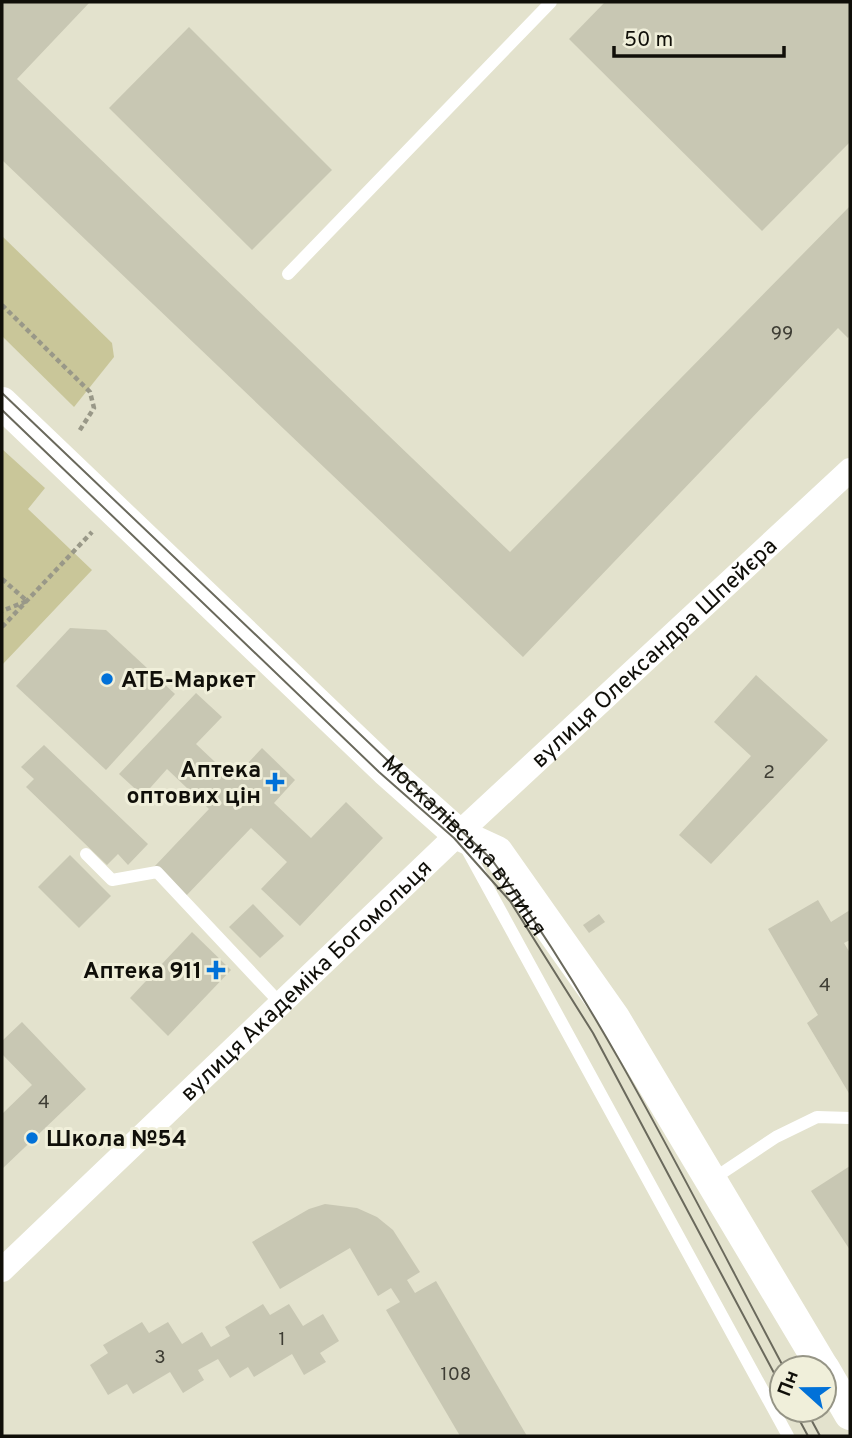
<svg xmlns="http://www.w3.org/2000/svg" width="852" height="1438" font-family="Overpass,sans-serif">
  <style>
    .green { fill: #c9c699 }
    .building { fill: #c8c7b3 }
    .lines { fill: none; stroke-linecap: round; stroke-linejoin: round }
    .path { stroke: #999888; stroke-width: 4.5; stroke-dasharray: 5 3.5; stroke-linecap: butt }
    .service { stroke: #fff; stroke-width: 12 }
    .minor { stroke: #fff; stroke-width: 24 }
    .tertiary { stroke: #fff; stroke-width: 32 }
    .tram { stroke: #6a695c; stroke-width: 2 }
    .poi-dot { fill: #0171d8; stroke: #f0efda; stroke-width: 2.5 }
    .labels { text-anchor: middle; stroke-width: 6; stroke-linejoin: round; paint-order: stroke }
    .number-label { font-size: 19px; fill: #3e3d34 }
    .street-label { font-size: 23px; fill: #100f09; stroke: #f0efda }
    .poi-label { font-size: 23px; font-weight: bold; fill: #100f09; stroke: #f0efda; text-anchor: start }
  </style>
  <rect width="100%" height="100%" fill="#e3e2cd"/>
  <g class="green">
    <path d="M2,236L112,343L114,357L74,407L2,336Z"/>
    <path d="M2,449L45,488L28,509L92,570L2,665Z"/>
  </g>
  <g class="building">
    <path d="M2,2H90L17,79L510,552L850,206V335L848,338L838,328L523,657L2,160Z"/>
    <path d="M605,2H850V142L762,231L569,39Z"/>
    <path d="M189,27L332,170L252,250L109,108Z"/>
    <path d="M70,628L106,630L175,694L106,770L16,686Z"/>
    <path d="M756,675L828,740L711,864L679,835L751,756L714,722Z"/>
    <path d="M196,693L222,717L196,744L233,779L262,748L295,780L274,803L311,838L346,802L383,838L300,926L261,889L287,862L251,828L185,897L154,867L209,809L167,769L143,796L119,774Z"/>
    <path d="M44,745L148,844L128,865L118,854L107,865L26,787L34,779L21,767Z"/>
    <path d="M70,855L111,896L79,928L38,887Z"/>
    <path d="M818,900L831,922L850,910V940L844,943L850,953V1095L807,1023L818,1015L768,929Z"/>
    <path d="M253,904L284,936L260,958L229,927Z"/>
    <path d="M599,914L605,922L589,933L583,925Z"/>
    <path d="M192,932L231,970L168,1036L130,998Z"/>
    <path d="M22,1022L86,1089L2,1169V1114L32,1085L2,1054V1041Z"/>
    <path d="M850,1166V1250L811,1191Z"/>
    <path d="M325,1204L357,1208L377,1217L393,1230L420,1272L407,1280L415,1293L436,1281L527,1436H460L386,1310L400,1302L391,1288L378,1296L350,1248L280,1289L252,1242L309,1209Z"/>
    <path d="M263,1304L270,1315L289,1304L303,1326L323,1314L339,1341L320,1353L326,1362L304,1375L292,1354L254,1377L248,1367L230,1378L218,1359L198,1370L204,1380L183,1393L170,1372L133,1394L127,1384L108,1395L90,1365L108,1353L103,1345L142,1322L149,1333L168,1322L182,1344L202,1332L211,1347L230,1336L225,1327Z"/>
  </g>
  <g class="lines">
    <g class="path">
      <path d="M2,305L90,392L94,408L78,433"/>
      <path d="M2,579L27,601L2,611"/>
      <path d="M2,627L92,532"/>
    </g>
    <g class="service">
      <path d="M288,274L551,2"/>
      <path d="M464,844L788,1436"/>
      <path d="M86,854L112,880L157,872L281,1004"/>
      <path d="M713,1179L776,1137L817,1117L850,1118"/>
    </g>
    <path class="minor" id="s1" d="M2,1270L458,834L850,470"/>
    <g class="tertiary">
      <path d="M2,403L386,770L458,834L497,852L614,1018L823,1368"/>
      <path d="M824,1369L850,1414"/>
    </g>
    <g class="tram">
      <path id="s2" d="M2,393L492,860C607,1019 692,1195 784,1368"/>
      <path d="M2,410L379,772L454,838L510,901L593,1033L782,1388"/>
      <path d="M794,1410L808,1436"/>
      <path d="M806,1410L820,1436"/>
    </g>
  </g>
  <g class="poi-dot">
    <circle cx="107" cy="679" r="7"/>
    <path d="M271.5 771.5h7v7h7v7h-7v7h-7v-7h-7v-7h7z"/>
    <path d="M212.5 959.5h7v7h7v7h-7v7h-7v-7h-7v-7h7z"/>
    <circle cx="32" cy="1138" r="7"/>
  </g>
  <g class="labels">
    <g class="number-label">
      <text x="782" y="339">99</text>
      <text x="769" y="778">2</text>
      <text x="825" y="991">4</text>
      <text x="44" y="1108">4</text>
      <text x="282" y="1345">1</text>
      <text x="160" y="1363">3</text>
      <text x="456" y="1380">108</text>
    </g>
    <g class="street-label">
      <text dy="8" stroke="none"><textPath href="#s1" startOffset="898">вулиця Олександра Шпейєра</textPath></text>
      <text dy="8" stroke="none"><textPath href="#s2" startOffset="648">Москалівська вулиця</textPath></text>
      <text dy="8" stroke="none"><textPath href="#s1" startOffset="420">вулиця Академіка Богомольця</textPath></text>
    </g>
    <g class="poi-label">
      <text x="121" y="687">АТБ-Маркет</text>
      <text x="261" y="777" text-anchor="end">Аптека<tspan x="261" dy="26">оптових цін</tspan></text>
      <text x="202" y="978" text-anchor="end">Аптека 911</text>
      <text x="46" y="1146">Школа №54</text>
    </g>
  </g>
  <rect width="852" height="1438" fill="none" stroke="#100f09" stroke-width="7"/>
  <g transform="translate(803 1389) rotate(291)"><circle r="33" fill="#f0efda" stroke="#969586" stroke-width="2"/>
  <path d="M0-5L12 26L0 18L-12 26Z" fill="#0171d8"/>
  <text y="-10" font-size="19" font-weight="bold" text-anchor="middle" fill="#100f09">Пн</text>
  </g>
  <path d="M614 46v10h170v-10" fill="none" stroke="#100f09" stroke-width="3.5"/>
  <text x="624" y="46" font-size="21" fill="#100f09" stroke="#f0efda" stroke-width="5" paint-order="stroke">50 m</text>
</svg>
